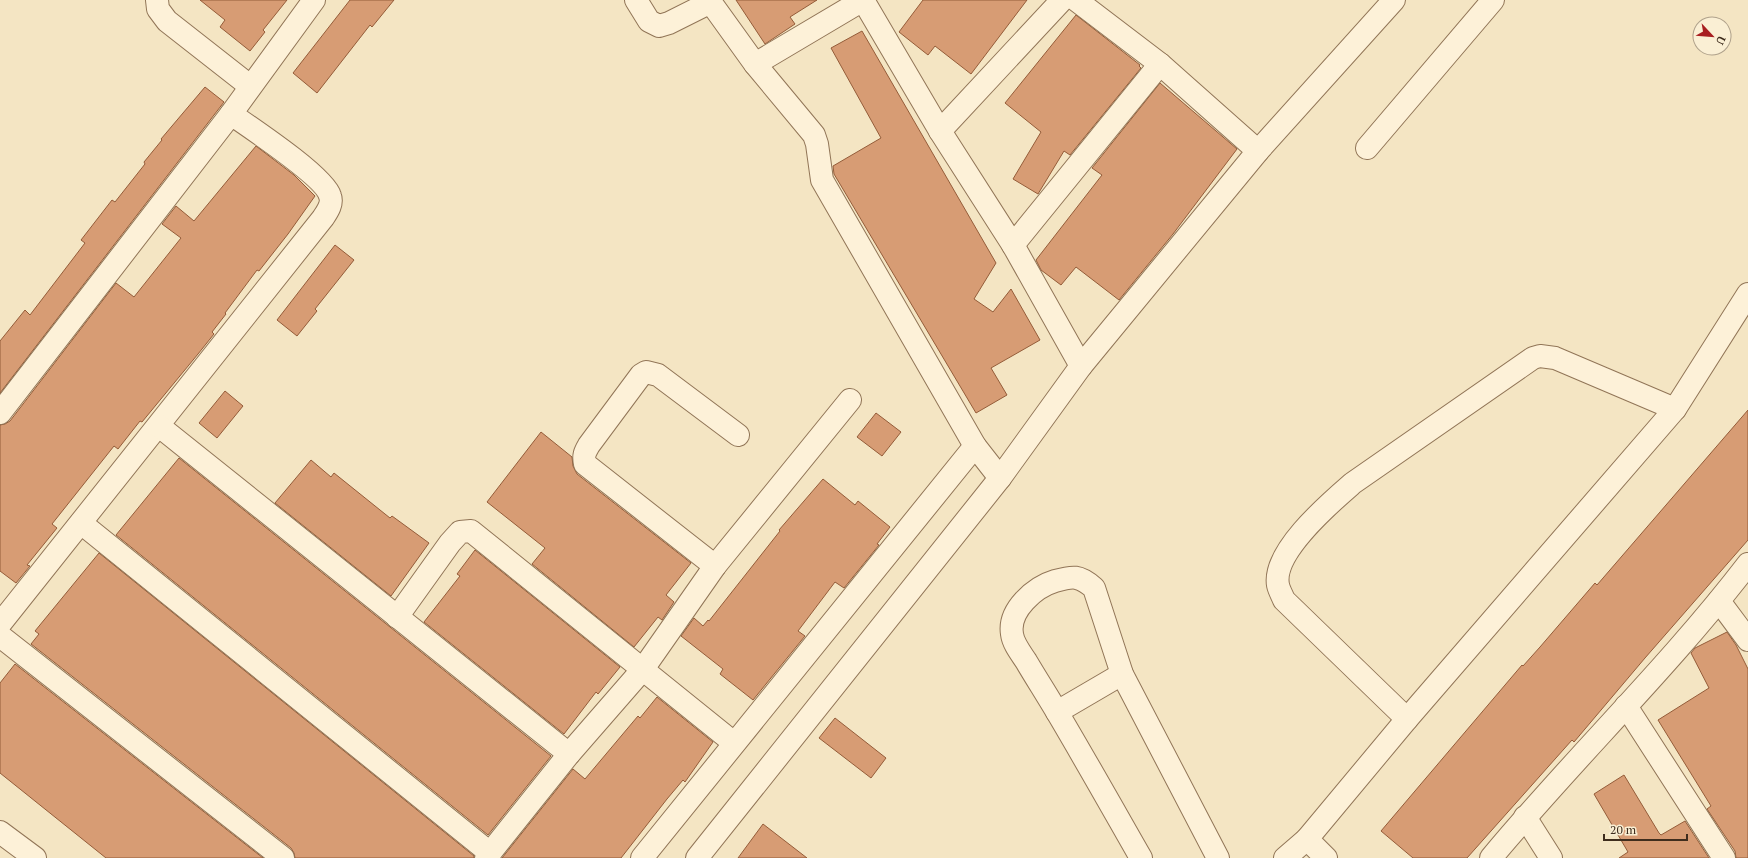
<svg xmlns="http://www.w3.org/2000/svg" width="1748" height="858" font-family="'PT Serif',serif">
  <style>
    .building { fill: #d79c74; stroke: #945c39 }
    .lines { fill: none; stroke-linecap: round; stroke-linejoin: round }
    .minor-casing { stroke: #917557; stroke-width: 24 }
    .minor { stroke: #fdf1d8; stroke-width: 22 }
  </style>
  <rect width="100%" height="100%" fill="#f4e5c3"/>
  <g class="building">
    <path d="M200,0H287L263,30L265,32L250,51L220,27L225,20Z"/>
    <path d="M350,0H394L372,27L370,25L317,93L293,73Z"/>
    <path d="M736,0H817L790,17L795,24L765,44Z"/>
    <path d="M923,0H1027L971,74L935,46L928,55L899,32Z"/>
    <path d="M1076,15L1140,65L1139,66L1141,68L1070,155L1064,151L1038,194L1013,179L1041,132L1005,103Z"/>
    <path d="M862,31L996,263L974,299L993,312L1011,289L1040,340L991,368L1007,395L976,413L834,174L833,166L881,138L831,48Z"/>
    <path d="M1160,83L1237,149L1173,234L1119,300L1076,267L1061,285L1041,270L1036,260L1102,175L1092,168Z"/>
    <path d="M205,87L224,102L0,393V341L25,310L30,315L85,243L81,240L112,200L115,202L145,164L144,162L162,140L161,139Z"/>
    <path d="M256,146L294,175L315,196L288,234L259,271L257,270L225,313L226,314L212,332L214,334L198,354L142,422L140,421L118,449L114,446L52,524L57,528L27,565L30,566L16,583L0,571V425L5,424L10,421L116,283L134,297L181,238L162,224L176,206L194,221Z"/>
    <path d="M335,245L354,260L315,309L317,311L297,336L277,320Z"/>
    <path d="M225,391L243,406L217,438L199,423Z"/>
    <path d="M1748,410V540L1645,658L1574,742L1572,740L1467,858H1413L1381,831L1522,665L1523,666L1540,647L1595,583L1597,585Z"/>
    <path d="M876,413L901,432L882,456L857,437Z"/>
    <path d="M541,432L572,457L573,466L577,474L691,563L666,595L674,602L662,620L658,617L634,647L532,564L545,548L487,502Z"/>
    <path d="M179,458L551,756L488,835L116,535Z"/>
    <path d="M311,460L331,477L334,473L390,518L392,516L429,543L391,596L275,503Z"/>
    <path d="M823,479L855,505L858,501L890,527L877,544L879,545L844,588L835,582L798,631L805,636L753,700L720,674L723,669L681,636L694,618L703,626L708,620L709,621L780,531L779,530Z"/>
    <path d="M475,550L620,667L598,694L596,692L564,734L424,622L460,576L457,574Z"/>
    <path d="M99,553L474,856V858H295L294,853L291,848L31,644L39,634L35,631Z"/>
    <path d="M1727,632L1736,645L1748,669V858H1736L1735,851L1707,809L1711,806L1658,720L1709,688L1691,653L1695,648Z"/>
    <path d="M15,664L263,858H106L0,773V683Z"/>
    <path d="M657,697L713,742L685,782L683,780L667,799L621,858H502L573,769L585,779L638,716L640,718Z"/>
    <path d="M835,718L886,758L871,778L819,738Z"/>
    <path d="M1624,775L1659,833L1661,835L1685,821L1709,858H1619L1628,852L1594,794Z"/>
    <path d="M763,824L807,858H738Z"/>
  </g>
  <g class="lines">
    <defs>
      <g id="minor">
        <path d="M157,0L158,9L167,21L250,86"/>
        <path d="M636,0L649,21L659,26L669,23L711,2"/>
        <path d="M709,0L755,64L814,135L817,144L822,180L975,446L1000,478"/>
        <path d="M863,0L940,131L1013,245L1081,366"/>
        <path d="M755,64L863,0"/>
        <path d="M231,114L314,0"/>
        <path d="M940,131L1062,0"/>
        <path d="M1367,148L1493,0"/>
        <path d="M1258,151L1394,0"/>
        <path d="M1013,245L1160,64"/>
        <path d="M0,413L231,114C251,128 325,177 330,196C333,204 327,212 323,218L0,624"/>
        <path d="M159,426L569,754"/>
        <path d="M81,523L490,853"/>
        <path d="M715,566L585,464C583,455 585,452 589,445L641,375L646,372L658,375L738,435"/>
        <path d="M1719,601L1748,640"/>
        <path d="M397,617L450,543L460,532L471,531L734,743"/>
        <path d="M0,636L283,858"/>
        <path d="M1626,706L1724,858"/>
        <path d="M1057,712L1122,674"/>
        <path d="M1407,719L1284,600C1282,595 1279,590 1278,585C1272,552 1330,503 1353,483L1533,358L1540,356L1555,358L1675,409"/>
        <path d="M1525,817L1551,858"/>
        <path d="M0,832L35,858"/>
        <path d="M1307,839L1326,858"/>
        <path d="M486,858L569,754L643,669L715,566L850,400"/>
        <path d="M642,858L975,446"/>
        <path d="M697,858L1000,478L1081,366L1258,151L1160,64L1076,0"/>
        <path d="M1141,858C1113,809 1086,761 1057,712C1047,695 1036,678 1026,661C1020,652 1013,643 1012,634C1008,610 1035,587 1055,581C1073,576 1079,575 1094,588L1122,674L1218,858"/>
        <path d="M1285,858L1307,839L1407,719L1675,409L1748,294"/>
        <path d="M1491,858C1574,758 1669,667 1748,564"/>
      </g>
    </defs>
    <use href="#minor" class="minor-casing"/>
    <use href="#minor" class="minor"/>
  </g>
  <g transform="translate(1712 36) rotate(116)"><circle r="19" fill="#faefd4" stroke="#afa18b"/>
  <path d="M0-3L7 15L0 10L-7 15Z" fill="#a81e20"/>
  <text y="-6" font-size="11" font-weight="bold" text-anchor="middle" fill="#3f2d1d">U</text>
  </g>
  <path d="M1604 834v6h83v-6" fill="none" stroke="#3f2d1d" stroke-width="2"/>
  <text x="1610" y="834" font-size="12" fill="#3f2d1d" stroke="#faefd4" stroke-width="3" paint-order="stroke">20 m</text>
</svg>
